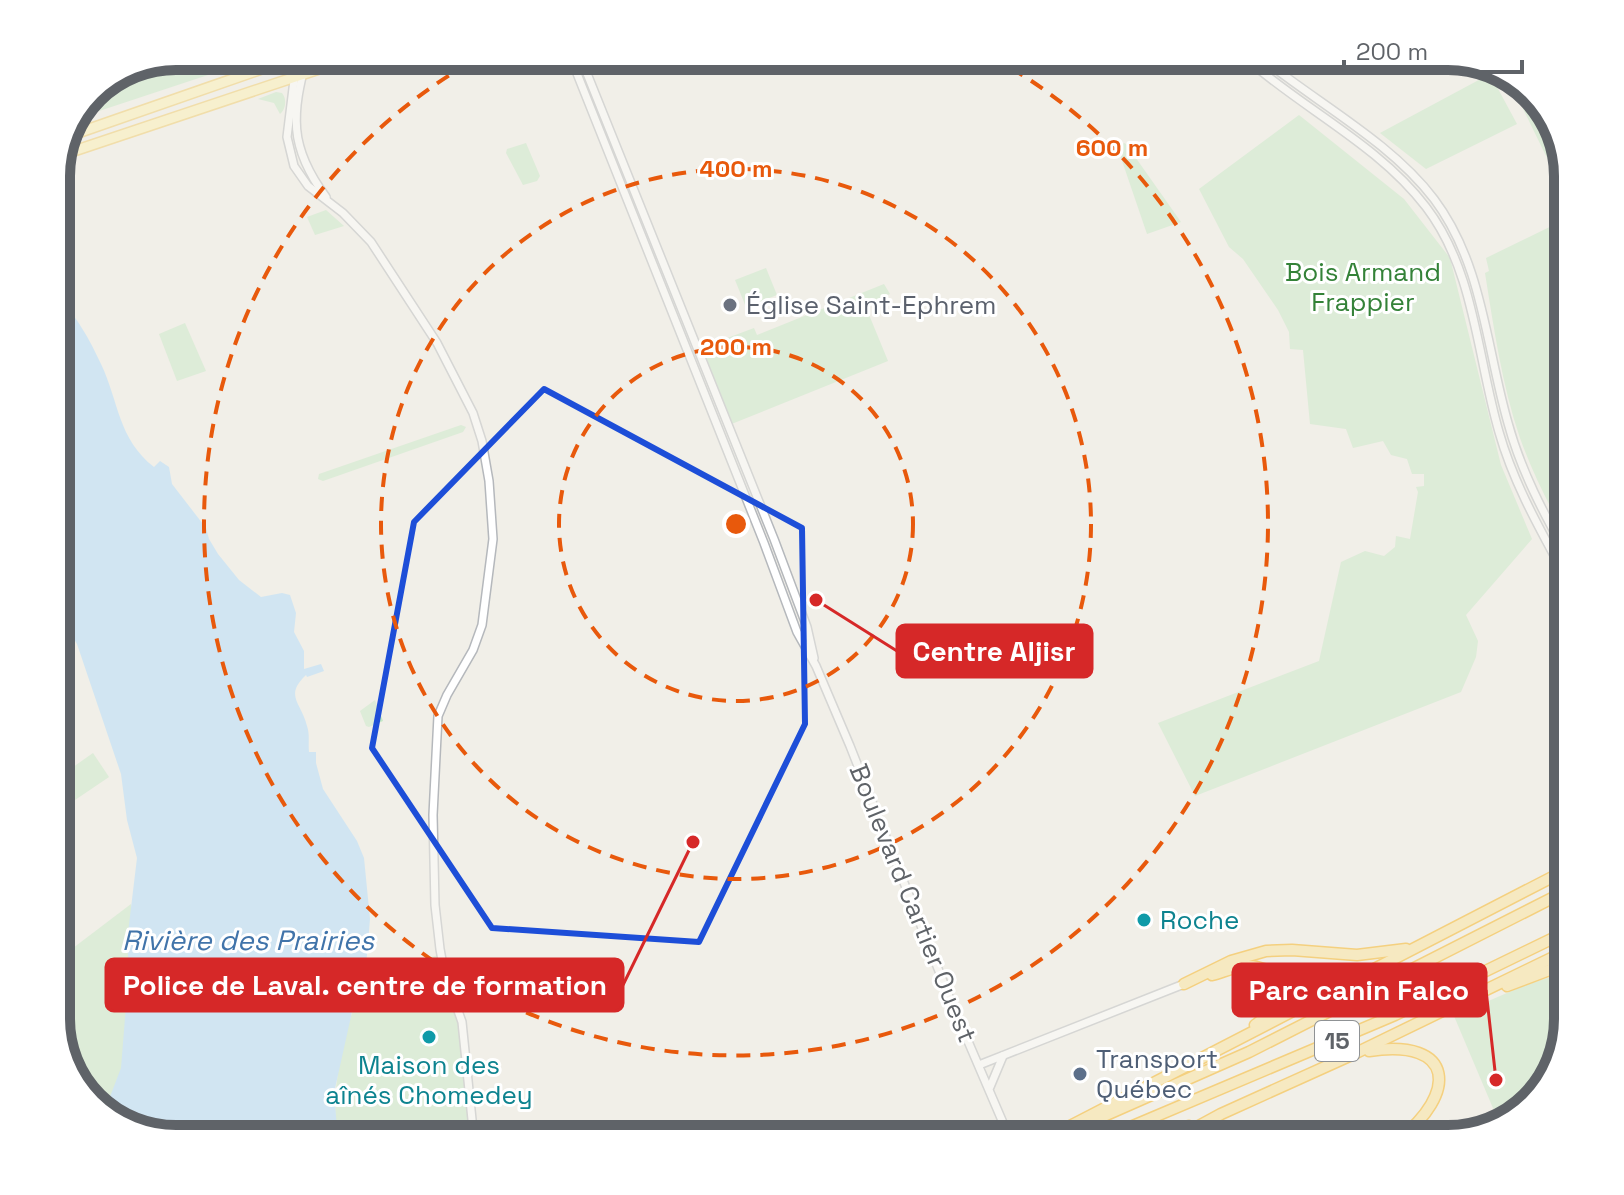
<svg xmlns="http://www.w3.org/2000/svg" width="1624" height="1195" font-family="'Space Grotesk',sans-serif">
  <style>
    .green { fill: #c5e8c5 }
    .water { fill: #aadaff }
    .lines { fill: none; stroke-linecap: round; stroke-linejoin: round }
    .minor-casing { stroke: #b5b8bc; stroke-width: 10 }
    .major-casing { stroke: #f2c960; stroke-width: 12 }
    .highway-casing { stroke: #f9ab00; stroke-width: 13 }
    .minor { stroke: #fff; stroke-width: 7 }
    .major { stroke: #fff2af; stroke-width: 9 }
    .highway { stroke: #fde293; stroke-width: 10 }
    .marked { fill: none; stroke: #1d4ed8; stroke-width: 6; stroke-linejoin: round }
    .ring { fill: none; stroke: #e8590c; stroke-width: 4; stroke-dasharray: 14 10 }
    .worship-dot { fill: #6b7280; stroke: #fff; stroke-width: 3 }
    .culture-dot { fill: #0f9aa8; stroke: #fff; stroke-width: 3 }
    .service-dot { fill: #5c6f8a; stroke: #fff; stroke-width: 3 }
    .labels { text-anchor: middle; stroke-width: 6; stroke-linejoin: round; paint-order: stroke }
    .shield { fill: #fff; stroke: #8f9295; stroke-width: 2 }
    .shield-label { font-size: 24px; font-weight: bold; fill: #5f6368 }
    .park-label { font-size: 26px; fill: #348238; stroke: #fff }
    .worship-label { font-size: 26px; fill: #5b616d; stroke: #fff; text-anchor: start }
    .street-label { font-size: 26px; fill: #5f6368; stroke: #fff }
    .culture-label { font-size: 26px; fill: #0d838f; stroke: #fff; text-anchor: start }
    .service-label { font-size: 26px; fill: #4e5e75; stroke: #fff; text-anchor: start }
    .water-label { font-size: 28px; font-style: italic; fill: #4174aa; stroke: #fff }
    .rim { fill: none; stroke: #5f6368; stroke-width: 10 }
    .centre { fill: #e8590c; stroke: #fff; stroke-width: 4 }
    .ring-label { font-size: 24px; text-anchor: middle; font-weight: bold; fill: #e8590c; stroke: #fff; stroke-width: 6; stroke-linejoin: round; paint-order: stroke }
    .leader { fill: none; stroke: #d62828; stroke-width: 3 }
    .callout-dot { fill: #d62828; stroke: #fff; stroke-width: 3 }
    .callout { fill: #d62828; stroke: #d62828; stroke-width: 3 }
    .callout-label { font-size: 28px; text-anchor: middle; font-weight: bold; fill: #fff }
  </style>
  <rect width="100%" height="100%" fill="#f1efe8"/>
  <g class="green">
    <path d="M176,56H217L223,70L81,117L96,86Z"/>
    <path d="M1490,74L1517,124L1426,169L1380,133Z"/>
    <path d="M1507,76C1524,81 1546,105 1555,122C1565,140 1568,180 1568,201Z"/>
    <path d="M276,92L282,93C287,99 286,109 280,114L274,103L258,99Z"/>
    <path d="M1299,115L1404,199L1450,258L1501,465L1532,539L1466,615L1478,641L1476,657L1461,692L1195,796L1158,723L1319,661L1341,562L1365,551L1384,556L1395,547L1396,536L1410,539L1418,492L1416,487L1424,486V474H1412L1407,459L1391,455L1383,441L1353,448L1346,429L1310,424L1303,350L1290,349L1289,332L1278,310L1243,259L1229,247L1199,189Z"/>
    <path d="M526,143L540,176L537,181L523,185L506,153L507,149Z"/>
    <path d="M1124,143L1126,144L1181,222L1147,234L1118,149Z"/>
    <path d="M326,210L344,226L315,235L307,217Z"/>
    <path d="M1568,212V540C1550,507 1533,474 1520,438C1502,385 1494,329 1485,273L1489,271L1486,258L1564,220Z"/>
    <path d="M766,268L777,295L746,307L735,280Z"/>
    <path d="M884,284L890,294L865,305L888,361L729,425L698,349L754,328L757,335Z"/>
    <path d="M185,323L206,371L177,381L159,334Z"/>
    <path d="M461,425L466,427L463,432L323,481L318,479L319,474Z"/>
    <path d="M375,700L383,721L369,727L366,726L360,711Z"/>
    <path d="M93,753L109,777L75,800L59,777Z"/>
    <path d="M131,904L138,976L126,1069L104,1115L72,1079L56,1027V961Z"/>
    <path d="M438,955L462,1022L472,1139H338C328,1091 346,1022 365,978Z"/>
    <path d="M1568,971V1020L1544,1092L1501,1127L1454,1016L1523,986Z"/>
  </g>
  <path class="water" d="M56,297C75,312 91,342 101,364C119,402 118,439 154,467L160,461L169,467L172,484L206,528L209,539L218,554L239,580L261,597L282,593L290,595L296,613L294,632L304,651V669L321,664L324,671L307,677L306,675C284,696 301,702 307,726C310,735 308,743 309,752H316V763L323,789L357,841L364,858L370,919L365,978L354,1003L334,1093L338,1139H175L103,1115L121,1068L129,968L127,941L137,858L127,820L121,774L77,644L56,610Z"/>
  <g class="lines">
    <defs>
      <g id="minor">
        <path d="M297,56L287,137L294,166L308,186L343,213L371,242L437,343L473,413L482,441L489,481L493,539L482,625L473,650L447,695L438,716L433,815L435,905L440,949L444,971L462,1022L474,1139"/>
        <path d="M307,56C292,114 288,146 326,197"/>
        <path d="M570,56L764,543L797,632L816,666L850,746L952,1004L1010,1139"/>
        <path d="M580,56L774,539L807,627L814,658"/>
        <path d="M1243,56C1301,108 1378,144 1426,207C1475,271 1477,357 1499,432C1514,485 1542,533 1568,581"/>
        <path d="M1259,56C1315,102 1390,141 1434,199C1483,264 1486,347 1508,423C1521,471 1544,514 1568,557"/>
        <path d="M979,1065L1184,984"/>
        <path d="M990,1087L1003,1056"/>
      </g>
      <g id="major">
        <path d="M72,135L299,56"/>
        <path d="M62,155L358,56"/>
      </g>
      <g id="highway">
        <path d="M1212,975C1227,971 1242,963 1257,967C1294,975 1277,1010 1255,1025"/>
        <path d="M1184,984L1231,961L1266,951L1292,950L1357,955L1406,949"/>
        <path d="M1507,986L1568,963"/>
        <path d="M1369,1051C1456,1038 1457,1094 1399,1139"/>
        <path d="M1088,1123L1249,1052L1568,890"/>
        <path d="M1045,1139L1568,869"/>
        <path d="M1102,1139L1395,1015L1568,931"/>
        <path d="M1147,1139L1189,1126"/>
        <path d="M1175,1139L1221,1114L1356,1053L1568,950"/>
      </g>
    </defs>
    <use href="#minor" class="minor-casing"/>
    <use href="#major" class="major-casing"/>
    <use href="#highway" class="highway-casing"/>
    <use href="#minor" class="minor"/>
    <use href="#major" class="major"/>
    <use href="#highway" class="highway"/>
  </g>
  <path d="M0 0H1624V1195H0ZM544,389L802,528L805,724L699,942L492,928L372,748L414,522Z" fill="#f1efe8" fill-opacity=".55" fill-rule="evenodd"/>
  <path class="marked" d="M544,389L802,528L805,724L699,942L492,928L372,748L414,522Z"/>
  <g class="ring">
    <circle cx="736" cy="524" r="177"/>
    <circle cx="736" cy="524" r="355"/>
    <path d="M990 56A532 532 0 1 1 482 56"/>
  </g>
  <circle class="worship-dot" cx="730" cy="305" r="8"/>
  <g class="culture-dot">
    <circle cx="1144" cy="920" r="8"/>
    <circle cx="429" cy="1037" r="8"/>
  </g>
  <circle class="service-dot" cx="1080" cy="1074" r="8"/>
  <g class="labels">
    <rect class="shield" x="1315" y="1021" width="44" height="40" rx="6"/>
    <g class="shield-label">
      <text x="1337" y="1049">15</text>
    </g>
    <g class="park-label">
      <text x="1363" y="281">Bois Armand<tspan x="1363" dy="30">Frappier</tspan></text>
    </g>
    <g class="worship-label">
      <text x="746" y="314">Église Saint-Ephrem</text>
    </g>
    <g class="street-label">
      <text transform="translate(913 903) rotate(68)" y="9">Boulevard Cartier Ouest</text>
    </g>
    <g class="culture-label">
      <text x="1160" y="929">Roche</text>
      <text x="429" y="1074" text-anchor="middle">Maison des<tspan x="429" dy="30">aînés Chomedey</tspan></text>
    </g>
    <g class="service-label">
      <text x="1096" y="1068">Transport<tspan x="1096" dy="30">Québec</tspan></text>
    </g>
    <g class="water-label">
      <text x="248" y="950">Rivière des Prairies</text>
    </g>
  </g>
  <path d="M0 0H1624V1195H0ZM176 70H1448A106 106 0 0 1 1554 176V1019A106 106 0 0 1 1448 1125H176A106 106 0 0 1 70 1019V176A106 106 0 0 1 176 70Z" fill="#fff" fill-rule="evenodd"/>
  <path class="rim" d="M176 70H1448A106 106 0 0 1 1554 176V1019A106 106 0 0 1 1448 1125H176A106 106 0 0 1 70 1019V176A106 106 0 0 1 176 70Z"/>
  <circle cx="736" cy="524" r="12" class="centre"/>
  <g class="ring-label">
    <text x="1112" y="156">600 m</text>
    <text x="736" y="177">400 m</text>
    <text x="736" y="355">200 m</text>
  </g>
  <path class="leader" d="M816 600L897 651M693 842L623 985M1496 1080L1486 990"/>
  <g class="callout-dot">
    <circle cx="816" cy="600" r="8"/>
    <circle cx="693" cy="842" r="8"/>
    <circle cx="1496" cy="1080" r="8"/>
  </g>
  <g class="callout">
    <rect x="897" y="625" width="195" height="52" rx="8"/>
    <rect x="106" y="959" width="517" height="52" rx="8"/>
    <rect x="1233" y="964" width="253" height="52" rx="8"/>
  </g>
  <g class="callout-label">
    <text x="994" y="661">Centre Aljisr</text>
    <text x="365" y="995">Police de Laval. centre de formation</text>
    <text x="1359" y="1000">Parc canin Falco</text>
  </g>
  <path d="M1344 60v12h178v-12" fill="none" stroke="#5f6368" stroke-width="4"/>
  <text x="1356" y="60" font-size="24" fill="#5f6368" stroke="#ffffff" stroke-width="6" paint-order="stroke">200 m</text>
</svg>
